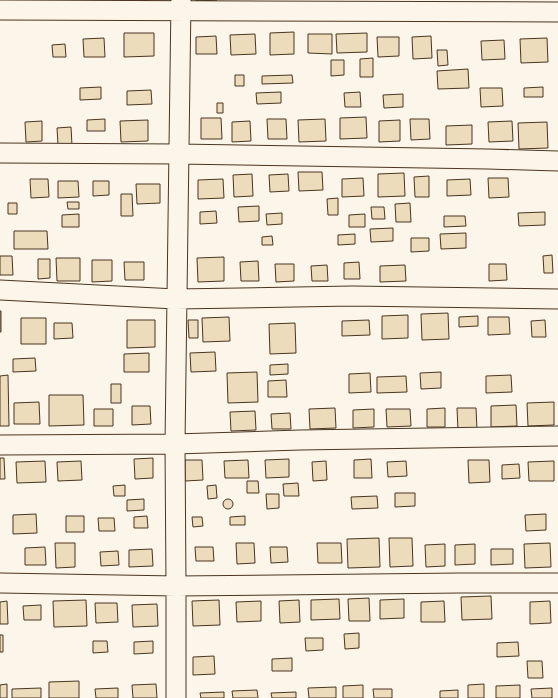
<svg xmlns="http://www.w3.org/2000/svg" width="558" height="698" viewBox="0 0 558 698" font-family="Arial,sans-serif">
	<rect width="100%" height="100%" fill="#fbf6e9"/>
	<path fill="#ecdcbc" stroke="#4a3520" d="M196,0H217L196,1Z
		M294,32V54L270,55V33Z
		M124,33H154V56L124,57Z
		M367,33V52L337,53L336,34Z
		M255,34L256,54L231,55L230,35Z
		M308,34H332V54L308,53Z
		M216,36L217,54H196V37Z
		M431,36L432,58L413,59L412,37Z
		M377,37H399V56L378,57Z
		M104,38L105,57H84L83,39Z
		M547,38L548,62L521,63L520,39Z
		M504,40L505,59L482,60L481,41Z
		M65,44L66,57H53L52,45Z
		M437,50H447L448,65L438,66Z
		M373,58V77H360V59Z
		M331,60H344V75L331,76Z
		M468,69L469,88L438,89L437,71Z
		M235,75H244V86H235Z
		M292,75L293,83L262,84V76Z
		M101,87V99L80,100V88Z
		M543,87V97H524V88Z
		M480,88H502L503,106L481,107Z
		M151,90L152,104L127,105V91Z
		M281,92V103L257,104L256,93Z
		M360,92L361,107H345L344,93Z
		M403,94V107L384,108L383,95Z
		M217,103H223V113H217Z
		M366,117L367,138L340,139V118Z
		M201,118H221L222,139H201Z
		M105,119V131H87V120Z
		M267,119H286L287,139H268Z
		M325,119L326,141L299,142L298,120Z
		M410,119H429L430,139L411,140Z
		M148,120V141L121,142L120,121Z
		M400,120V141L379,142V121Z
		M42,121V141L26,142L25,122Z
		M250,121L251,141L232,142V122Z
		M512,121L513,141L489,142L488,122Z
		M547,122L548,148L519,149L518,123Z
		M472,125V144L446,145V126Z
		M71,127L72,145H58L57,128Z
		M298,172H322L323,190L299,191Z
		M404,173L405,196L378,197V174Z
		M252,174L253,196L234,197L233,175Z
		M288,174L289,191L270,192L269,175Z
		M429,176V197H415L414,177Z
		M363,178L364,196L342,197V179Z
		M488,178H508L509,197L489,198Z
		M30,179H48L49,197L31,198Z
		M223,179L224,198L198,199V180Z
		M470,179L471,195L447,196V180Z
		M58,181H78L79,197L58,198Z
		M93,181H109V195L93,196Z
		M136,184H160V203L137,204Z
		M121,194H132L133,216H121Z
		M338,198V215H328L327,199Z
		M67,202H79V209H68Z
		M8,203H17V214H8Z
		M410,203L411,222H396L395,204Z
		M259,206V221L239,222L238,207Z
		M371,207H384L385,219H372Z
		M216,211L217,223L200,224V212Z
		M545,212V225L519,226L518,213Z
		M282,213V224L267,225L266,214Z
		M79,214V227H62V215Z
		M365,214V227H349V215Z
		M444,216H465L466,226L444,227Z
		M393,228V241L371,242L370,229Z
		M14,231H47L48,249H14Z
		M466,233V248L441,249L440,234Z
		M355,234V244L338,245V235Z
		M272,236L273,245H262V237Z
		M411,238H429V251L411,252Z
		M552,255L553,273H544L543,256Z
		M0,256H12L13,275H0Z
		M224,257V281L198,282L197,258Z
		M56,258H80V281H57Z
		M38,259H50V278L38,279Z
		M92,260H112V281L92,282Z
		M258,261L259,281H241L240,262Z
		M124,262H144V280H125Z
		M359,262L360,279H344V263Z
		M275,264H294V281L276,282Z
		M489,264H506L507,280L489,281Z
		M327,265L328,281H312L311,266Z
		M405,265L406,281L380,282V266Z
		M0,311H1V332H0Z
		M448,313L449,339L422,340L421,314Z
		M408,315V338L382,339V316Z
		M478,316V326L459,327V317Z
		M229,317L230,341L203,342L202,318Z
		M488,317H509L510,334L488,335Z
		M21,318H46V344H21Z
		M127,320H155V347L127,348Z
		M188,320H198V338H189Z
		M369,320L370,335L342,336V321Z
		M545,320L546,337H532L531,321Z
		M54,323H72L73,338L54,339Z
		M295,323L296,353L270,354L269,324Z
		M215,352L216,371L191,372L190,353Z
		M149,353V372H124V354Z
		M35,358L36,371L13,372V359Z
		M288,364V374L270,375V365Z
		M257,372L258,402L228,403L227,373Z
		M441,372V388L421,389L420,373Z
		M370,373L371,392L349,393V374Z
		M8,375L9,426H0V376Z
		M511,375L512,392L486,393V376Z
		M406,376L407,392L377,393V377Z
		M286,380L287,397H268V381Z
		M111,384H121V403H111Z
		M49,395H83L84,425L49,426Z
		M39,402L40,424H14V403Z
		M554,402V425L528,426L527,403Z
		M516,405L517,426L491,427V406Z
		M132,406H150L151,424L132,425Z
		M335,408L336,428L310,429L309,409Z
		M445,408V427H427V409Z
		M457,408H476L477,430L458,431Z
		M94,409H113V426H94Z
		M374,409V427L353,428V410Z
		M386,409H410L411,426L387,427Z
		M255,411L256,430L231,431L230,412Z
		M290,413L291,429H272L271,414Z
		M0,458H4L5,479H0Z
		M153,458V478L135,479L134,459Z
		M289,459V477L266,478L265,460Z
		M371,459L372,478H354V460Z
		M185,460H202L203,480L185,481Z
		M248,460L249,478H225L224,461Z
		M468,460H489L490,482L469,483Z
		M45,461L46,482L17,483L16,462Z
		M81,461L82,480L58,481L57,462Z
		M326,461L327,480L313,481L312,462Z
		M406,461L407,476L388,477L387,462Z
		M554,461V481H529L528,462Z
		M519,464L520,478L502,479V465Z
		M247,481H258L259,493H247Z
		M298,483L299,496H284L283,484Z
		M125,485V496H114L113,486Z
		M216,485L217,498L208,499L207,486Z
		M395,493H415V506L395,507Z
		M266,494H279V508L267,509Z
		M377,496L378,508L352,509L351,497Z
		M144,499V510L127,511V500Z
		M223 504a5 5 0 1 1 10 0a5 5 0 1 1-10 0Z
		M36,514L37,533L13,534V515Z
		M546,514V530L526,531L525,515Z
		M66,516H84V532H66Z
		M147,516L148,528H134V517Z
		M245,516V525H230V517Z
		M192,517H202L203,526L193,527Z
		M98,518H114L115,531H99Z
		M379,538L380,567L348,568L347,539Z
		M389,538H412L413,566L390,567Z
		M55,543H75V567L56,568Z
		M236,543H254L255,563L237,564Z
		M317,543H341L342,563H318Z
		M550,543L551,567L525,568L524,544Z
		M445,544V566L426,567L425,545Z
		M475,544V564L455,565V545Z
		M45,547L46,565H25V548Z
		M195,547H213L214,561H196Z
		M270,547H287L288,562L271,563Z
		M152,549L153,566L129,567V550Z
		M491,549H513V564L491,565Z
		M118,551L119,565L101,566L100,552Z
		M491,596L492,619L462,620L461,597Z
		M369,598L370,621H349L348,599Z
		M339,599L340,619L311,620V600Z
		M404,599V618L380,619V600Z
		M86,600L87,626L54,627L53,601Z
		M219,600L220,625L193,626L192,601Z
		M299,600L300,622L280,623L279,601Z
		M7,601L8,624H0V602Z
		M261,601V621L237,622L236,602Z
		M444,601L445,622H421V602Z
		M550,601L551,623L530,624V602Z
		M95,603H117L118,622L96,623Z
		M157,604L158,626L133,627L132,605Z
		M41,605V620H24L23,606Z
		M359,633V648L345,649L344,634Z
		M0,635H3V652H0Z
		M305,638H323V650L306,651Z
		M93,641H107L108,652L93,653Z
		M153,641V653L134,654V642Z
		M518,642L519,656L497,657V643Z
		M214,656L215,674L193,675V657Z
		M292,658V671H272V659Z
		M527,661H542L543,678H528Z
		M79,681V698H49V682Z
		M7,684V698H0V685Z
		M156,684L157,698H133L132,685Z
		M484,684V698H468V685Z
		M363,685V698H343V686Z
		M520,685V698H496V686Z
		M336,687V698H309L308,688Z
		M41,688V698H12V689Z
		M118,688V698H96L95,689Z
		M552,688V698H532L531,689Z
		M373,689H392V698H374Z
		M257,690L258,698H233L232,691Z
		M458,690V698H440V691Z
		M224,692V698H201L200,693Z
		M296,692V698H272L271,693Z"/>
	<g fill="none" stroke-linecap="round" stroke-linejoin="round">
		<defs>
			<path id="minor" d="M0,10L558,12
				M0,153L178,154L488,159L558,161
				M0,290L176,299L352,296L558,299
				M0,445L175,444L300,440L558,436
				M0,583L176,586L460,583H558
				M176,698V586L175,444L181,0"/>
		</defs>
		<use href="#minor" stroke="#4a3520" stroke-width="21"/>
		<use href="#minor" stroke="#fbf6e9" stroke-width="19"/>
	</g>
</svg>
